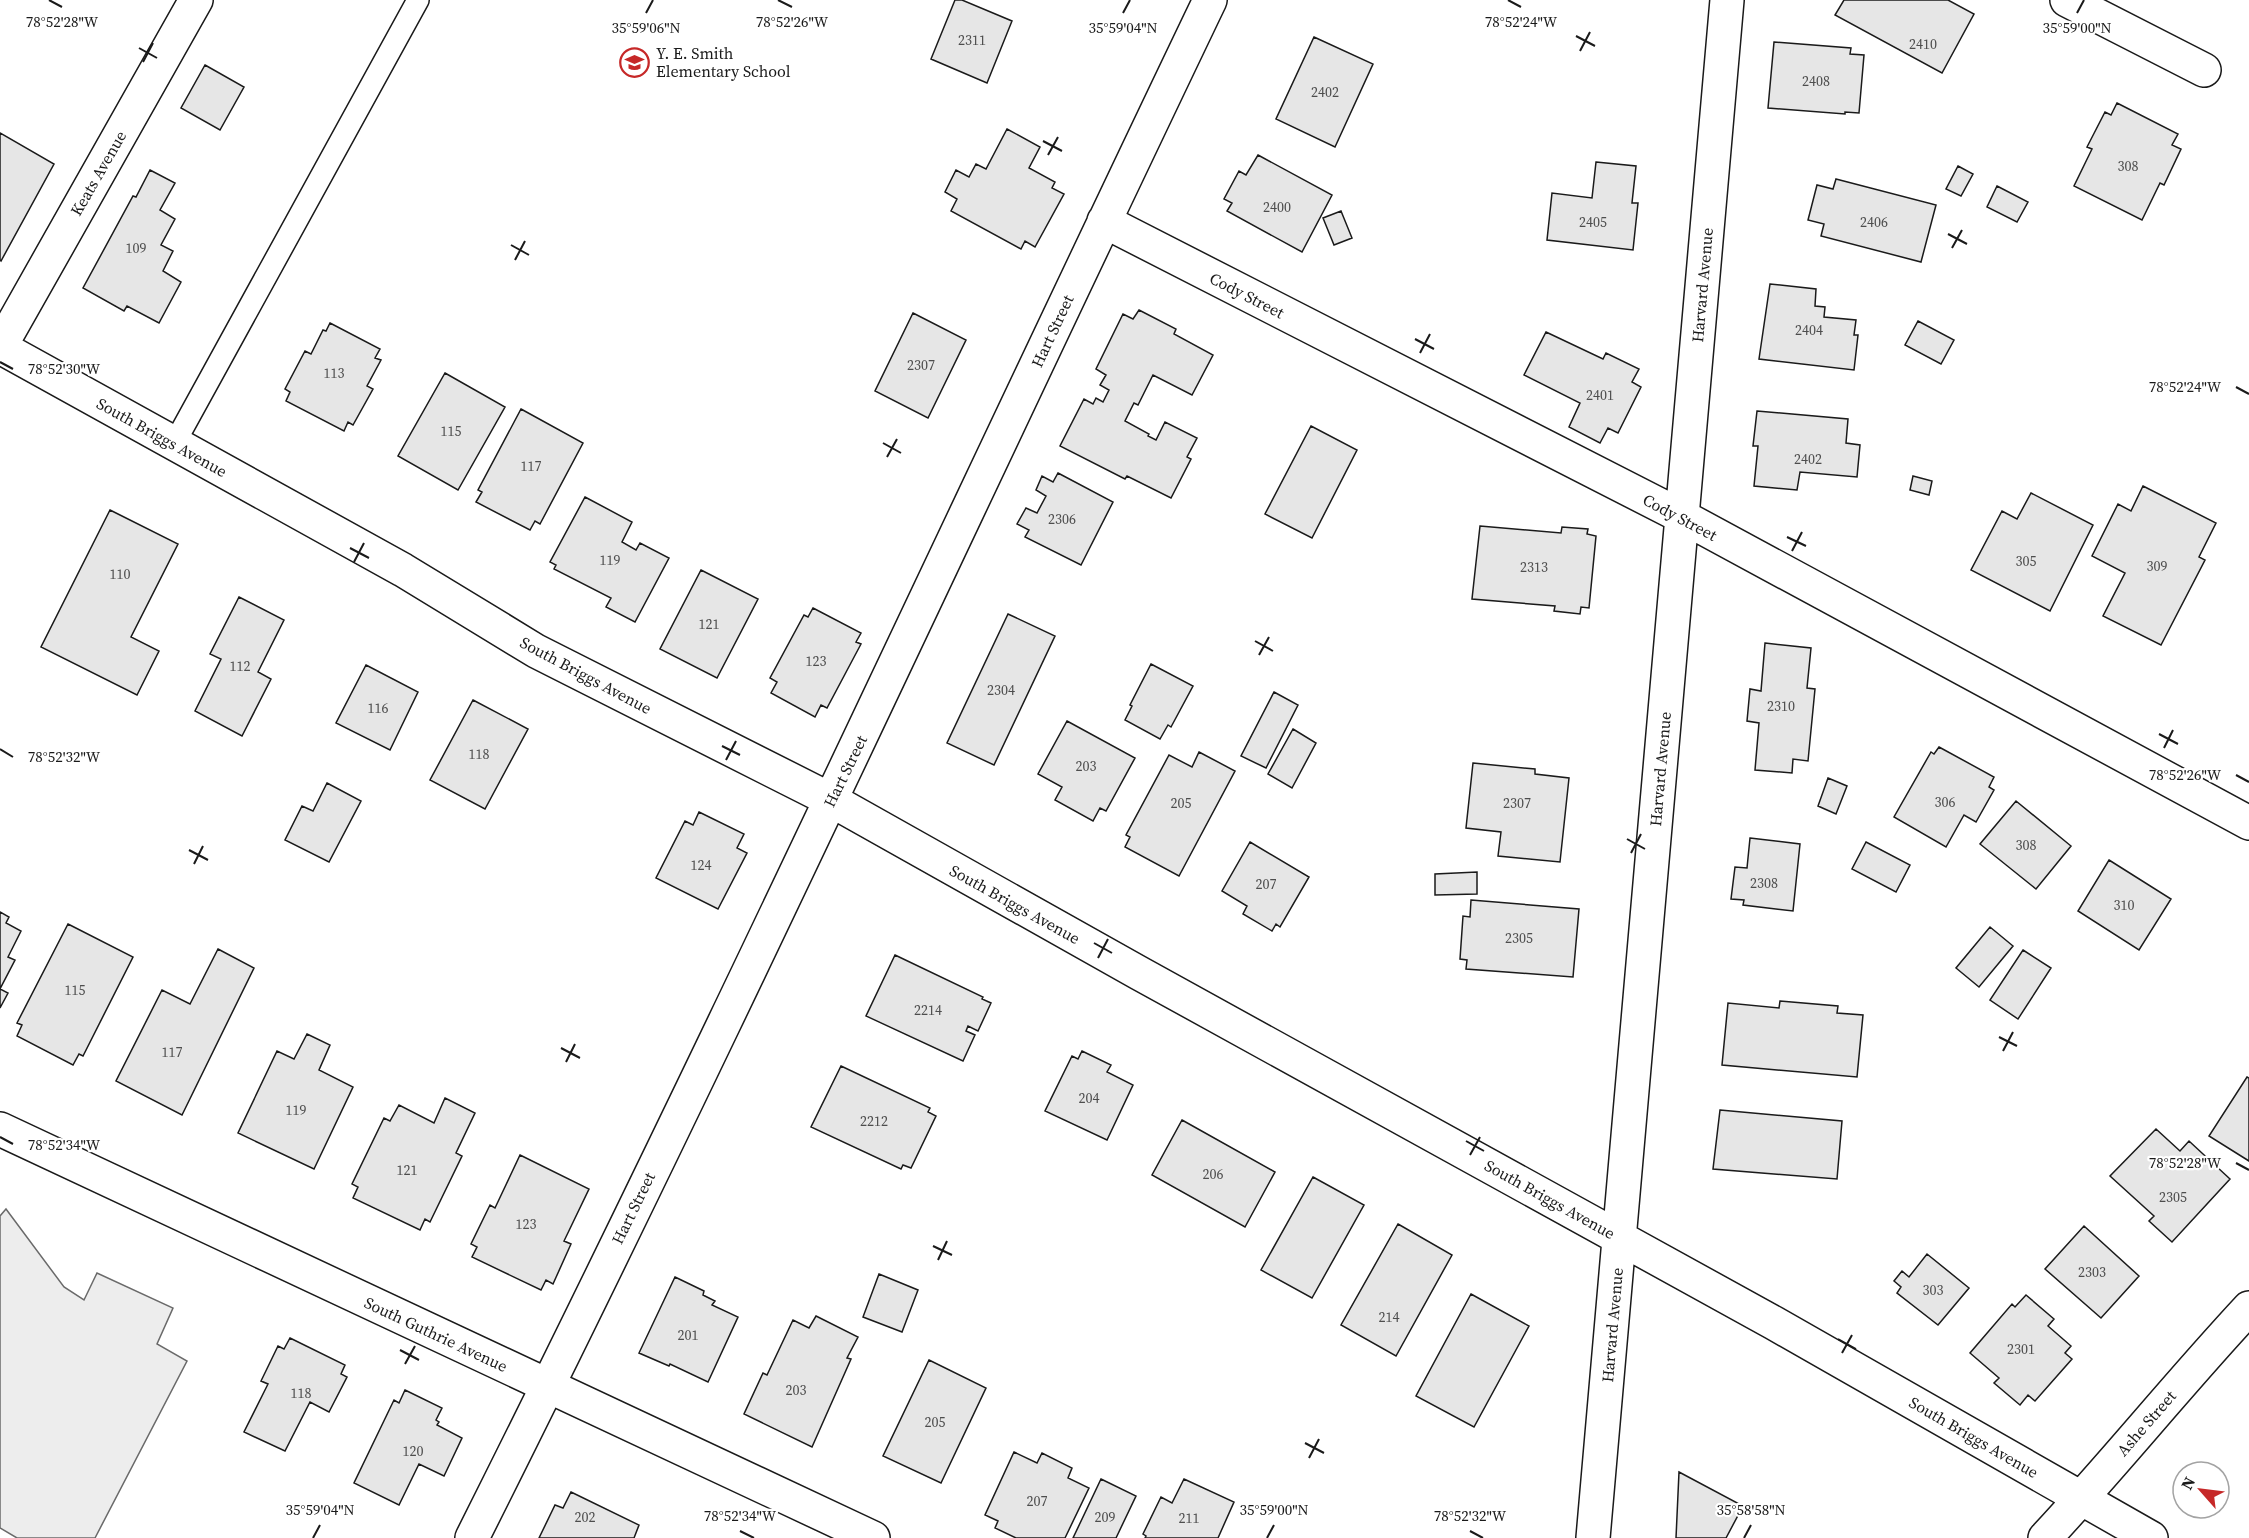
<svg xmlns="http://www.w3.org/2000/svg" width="2249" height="1538" viewBox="0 0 2249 1538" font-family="'Source Serif 4',serif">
	<rect width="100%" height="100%" fill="#fff"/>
	<path fill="#ededed" stroke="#6a6a6a" stroke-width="1.5" d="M6,1209L64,1287L84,1300L97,1273L173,1308L157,1344L187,1361L95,1538H17L0,1528V1216Z"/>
	<path fill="#e6e6e6" stroke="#1a1a1a" stroke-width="1.5" d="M955,0H962L1012,21L987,83L931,59Z
		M1844,0H1948L1974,14L1942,73L1835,15Z
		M1314,37L1373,64L1335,147L1276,119Z
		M1774,42L1851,48L1850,54L1864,55L1859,113L1845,112V114L1768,108Z
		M205,65L244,87L220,130L181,108Z
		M2117,103L2178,134L2172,145L2181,149L2164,185L2160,183L2142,220L2074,186L2092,149L2087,147L2105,112L2111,115Z
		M1007,129L1040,147L1029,168L1055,182L1052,188L1064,194L1035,247L1025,241L1021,249L951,211L957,199L945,192L956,170L969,177L976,164L986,169Z
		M0,133L54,164L1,261L0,260Z
		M1258,155L1332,195L1302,252L1227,211L1232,203L1224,199L1239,171L1246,175Z
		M1596,162L1636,166L1632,203H1638L1633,250L1547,240L1552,193L1592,198Z
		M1958,166L1973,174L1961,196L1946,189Z
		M150,170L175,183L160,210L175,219L161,245L173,251L163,271L181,282L159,323L127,306L124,311L83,288L133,196L136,197Z
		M1836,179L1936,205L1921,262L1821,236L1824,224L1808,220L1817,185L1833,189Z
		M1997,186L2028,202L2017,222L1987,207Z
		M1341,211L1352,238L1334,245L1323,218Z
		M1770,284L1816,289L1815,306L1825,307L1824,317L1856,320L1854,335H1858L1854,370L1759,359Z
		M1139,310L1176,329L1174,334L1213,355L1192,395L1153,375L1138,405L1134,403L1125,421L1149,434L1148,436L1156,440L1165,422L1197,438L1187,457L1191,459L1171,498L1127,476L1125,479L1060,446L1084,399L1093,404L1096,398L1103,402L1109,390L1100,385L1106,375L1096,369L1123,314L1133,319Z
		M913,313L966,340L928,418L875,391Z
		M1918,321L1954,340L1941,364L1905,345Z
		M330,323L380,349L375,358L381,360L367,386L373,389L353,425L348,422L344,431L286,401L290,392L285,389L305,351L311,354L323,330L326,331Z
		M1546,332L1603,359L1606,353L1639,369L1632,382L1641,387L1618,433L1608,428L1600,443L1569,427L1580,403L1524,375Z
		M445,373L505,407L458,490L398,456Z
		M521,409L583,443L540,524L535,521L530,530L476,502L482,492L478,490Z
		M1757,411L1848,419L1846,443L1860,445L1857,477L1800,472L1797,490L1754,486L1758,446H1753Z
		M1311,426L1357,450L1312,538L1265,514Z
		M1058,473L1113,502L1081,565L1025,537L1029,530L1017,524L1026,508L1037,513L1046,496L1036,490L1042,476L1053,482Z
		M1913,476L1932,481L1929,495L1910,490Z
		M2143,486L2216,523L2199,557L2205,560L2161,645L2103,616L2125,573L2092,556L2118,504L2131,511Z
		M2031,493L2093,525L2050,611L1971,570L2002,511L2017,519Z
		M585,497L632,522L622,542L636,550L640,543L669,558L635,622L606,607L611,598L554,569L556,565L550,562Z
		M110,510L178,544L131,637L159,651L137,695L41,647Z
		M1480,526L1561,533L1562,527L1588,529L1587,534L1596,536L1589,608L1581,607L1580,614L1554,611L1555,606L1472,599Z
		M701,570L758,599L717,678L660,649Z
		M239,597L284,620L258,672L271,679L242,736L195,711L221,659L210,654Z
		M813,608L861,633L856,642L861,644L827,708L821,705L815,717L771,693L777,682L770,678L804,615L808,617Z
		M1008,614L1055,636L994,765L947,743Z
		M1765,643L1811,648L1807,688L1815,689L1808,761L1793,759L1792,773L1755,770L1759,723L1747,721L1750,689L1761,691Z
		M1151,664L1193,686L1171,727L1168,725L1160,739L1125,720L1132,706L1130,705Z
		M366,665L418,692L390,750L336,723Z
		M1274,692L1298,705L1266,768L1241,756Z
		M473,700L528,729L485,809L430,780Z
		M1067,721L1135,758L1106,811L1100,808L1093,821L1055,800L1062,787L1038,774Z
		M1293,729L1316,743L1292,788L1268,774Z
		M1939,747L1994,777L1989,787L1994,790L1976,822L1964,815L1946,847L1894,817L1931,752L1934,754Z
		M1199,752L1235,771L1179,876L1125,847L1130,837L1126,835L1169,755L1192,767Z
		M1473,763L1535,769V774L1569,778L1560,862L1498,856L1501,832L1466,828Z
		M1828,778L1847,786L1836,814L1818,806Z
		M327,783L361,801L329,862L285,840L302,806L313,811Z
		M2016,801L2071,846L2036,889L1980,844Z
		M699,812L744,834L737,848L747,853L718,909L656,878L685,821L693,825Z
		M1750,838L1800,844L1793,911L1743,905L1744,900L1731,899L1735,867L1747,868Z
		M1250,842L1309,877L1280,927L1276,924L1272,931L1243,914L1247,906L1222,891Z
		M1866,842L1910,865L1896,892L1852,869Z
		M2109,860L2171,899L2139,950L2078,911Z
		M1477,872V894L1435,895V874Z
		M1471,900L1579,909L1573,977L1466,969L1467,960L1460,959L1463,916L1470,917Z
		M0,912L9,917L6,923L21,931L8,957L15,960L0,989L8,993L0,1008Z
		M68,924L133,957L83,1056L79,1054L73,1065L17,1036L22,1025L17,1023Z
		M1990,927L2013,946L1979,987L1956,968Z
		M218,949L254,968L182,1115L116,1081L162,990L190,1004Z
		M2023,950L2051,968L2018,1019L1990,1000Z
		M895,955L983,997L982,999L991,1003L978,1031L968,1026L966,1031L975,1035L963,1061L866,1016Z
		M1780,1001L1838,1006L1837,1013L1863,1015L1857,1077L1722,1065L1728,1003L1779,1008Z
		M307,1034L330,1045L319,1070L353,1087L314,1169L238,1133L277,1051L294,1059Z
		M1082,1051L1111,1065L1107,1072L1133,1085L1107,1140L1045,1111L1072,1056L1078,1059Z
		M841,1066L930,1108L928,1112L936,1116L911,1168L903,1165L901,1169L811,1127Z
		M2247,1077L2249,1078V1161L2209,1136Z
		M445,1098L475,1113L456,1153L462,1156L430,1222L425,1219L420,1230L353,1198L358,1187L352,1184L384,1118L390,1121L399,1105L434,1123Z
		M1720,1110L1842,1121L1837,1179L1713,1169Z
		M1182,1120L1275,1172L1245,1227L1152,1175Z
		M2156,1129L2180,1151L2189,1141L2230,1179L2172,1242L2149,1221L2154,1216L2110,1176Z
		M520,1155L589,1189L564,1241L571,1244L553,1284L546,1280L541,1290L472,1257L477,1247L471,1244L490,1205L495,1208Z
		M1313,1177L1364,1205L1312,1298L1261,1270Z
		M1398,1224L1452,1255L1396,1356L1341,1325Z
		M2084,1226L2139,1276L2101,1318L2045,1269Z
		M1927,1254L1969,1288L1938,1325L1897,1293L1901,1287L1894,1281L1902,1271L1909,1277Z
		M879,1274L918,1290L902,1332L863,1317Z
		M675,1277L704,1291L703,1295L715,1301L712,1305L738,1317L708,1382L670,1364L669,1366L639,1353Z
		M1471,1294L1529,1326L1474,1427L1416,1396Z
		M2026,1295L2054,1319L2048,1326L2071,1346L2065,1353L2072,1359L2035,1401L2028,1395L2020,1405L1994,1383L1999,1378L1970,1353L2012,1304L2015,1307Z
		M816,1316L858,1337L847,1358L851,1359L812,1447L744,1414L763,1373L767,1375L793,1320L809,1328Z
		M290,1338L345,1365L341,1374L347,1377L329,1412L310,1402L285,1451L244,1432L268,1384L261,1381L278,1346L284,1349Z
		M929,1360L986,1388L941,1483L883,1456Z
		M405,1390L442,1408L436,1420L439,1422L437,1425L462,1438L444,1476L419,1464L399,1505L354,1483L394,1400L399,1403Z
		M1014,1452L1037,1463L1042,1453L1072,1468L1068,1478L1089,1488L1065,1538H1016L995,1528L998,1521L985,1515Z
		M1679,1472L1743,1506L1726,1538H1676Z
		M1101,1479L1136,1496L1116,1538H1073Z
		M1184,1479L1234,1502L1218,1538H1145L1146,1536L1143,1534L1161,1497L1172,1503Z
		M571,1492L639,1525L634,1538H539L555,1505L563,1508Z"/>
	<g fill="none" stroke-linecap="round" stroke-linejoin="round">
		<defs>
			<path id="lane" d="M174,444L418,0"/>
			<path id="street" d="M2067,0L2204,70
				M1104,221L1683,517L2249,823
				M0,347L403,570L536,651L831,800L1139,973L1774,1323L2151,1538
				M0,347L196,0
				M0,1129L873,1538
				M472,1538C727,1030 964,513 1210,0
				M1593,1538L1727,0
				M2045,1538C2115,1463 2179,1383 2249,1308"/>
		</defs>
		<use href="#lane" stroke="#1a1a1a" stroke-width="24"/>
		<use href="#street" stroke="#1a1a1a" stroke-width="36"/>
		<use href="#lane" stroke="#fff" stroke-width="21"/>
		<use href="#street" stroke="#fff" stroke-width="33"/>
	</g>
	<path fill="none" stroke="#1a1a1a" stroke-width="2" d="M49,0L62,7M778,0L792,7M1508,0L1521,7M646,13L653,0M1123,13L1130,0M2077,13L2084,0M1576,36L1595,46M139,48L157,58M1580,51L1590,32M143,62L153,43M1043,141L1062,151M1048,155L1058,137M1948,234L1967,244M511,245L529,255M1952,248L1962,230M515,260L525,241M1415,339L1434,349M1420,353L1430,334M0,362L13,369M2236,387L2249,394M883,443L901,453M887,457L897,439M1787,537L1806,546M350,548L369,558M1792,551L1802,532M354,562L364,543M1255,641L1273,651M1259,655L1269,637M2159,734L2178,744M722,746L740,755M2164,748L2173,730M0,749L13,757M726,760L736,741M2236,775L2249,782M1627,839L1645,849M189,850L208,860M1631,853L1641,834M194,864L203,846M1094,943L1112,953M1098,958L1108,939M1999,1037L2017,1046M561,1048L580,1058M2003,1051L2013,1032M566,1062L575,1044M0,1137L13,1144M1466,1141L1484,1151M1470,1155L1480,1137M2236,1163L2249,1170M933,1246L952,1255M938,1260L947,1241M1838,1339L1856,1349M400,1350L419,1360M1842,1353L1852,1335M405,1364L415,1346M1305,1443L1324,1453M1309,1458L1319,1439M740,1531L754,1538M1470,1531L1483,1538M313,1538L320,1525M1267,1538L1274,1525M1744,1538L1751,1525"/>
	<defs>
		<symbol id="school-ring" viewBox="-11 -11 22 22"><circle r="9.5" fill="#fff" stroke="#c62828" stroke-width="1.5"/><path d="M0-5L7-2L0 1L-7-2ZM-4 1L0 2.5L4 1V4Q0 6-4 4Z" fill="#c62828"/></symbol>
	</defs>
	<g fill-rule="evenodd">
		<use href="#school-ring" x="618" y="46" width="33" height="33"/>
	</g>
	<g text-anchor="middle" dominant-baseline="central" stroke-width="4.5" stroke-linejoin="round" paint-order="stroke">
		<g font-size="14" fill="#4d4d4d">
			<text x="972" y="40">2311</text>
			<text x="1923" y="44">2410</text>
			<text x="1816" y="81">2408</text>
			<text x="1325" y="92">2402</text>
			<text x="2128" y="166">308</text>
			<text x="1277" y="207">2400</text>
			<text x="1593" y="222">2405</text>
			<text x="1874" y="222">2406</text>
			<text x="136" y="248">109</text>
			<text x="1809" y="330">2404</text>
			<text x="921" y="365">2307</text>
			<text x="334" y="373">113</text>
			<text x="1600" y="395">2401</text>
			<text x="451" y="431">115</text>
			<text x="1808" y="459">2402</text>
			<text x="531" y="466">117</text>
			<text x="1062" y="519">2306</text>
			<text x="610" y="560">119</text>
			<text x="2026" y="561">305</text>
			<text x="2157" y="566">309</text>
			<text x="1534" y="567">2313</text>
			<text x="120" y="574">110</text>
			<text x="709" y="624">121</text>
			<text x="816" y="661">123</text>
			<text x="240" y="666">112</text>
			<text x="1001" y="690">2304</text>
			<text x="1781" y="706">2310</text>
			<text x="378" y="708">116</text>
			<text x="479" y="754">118</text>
			<text x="1086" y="766">203</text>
			<text x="1945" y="802">306</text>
			<text x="1181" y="803">205</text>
			<text x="1517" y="803">2307</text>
			<text x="2026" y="845">308</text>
			<text x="701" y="865">124</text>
			<text x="1764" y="883">2308</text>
			<text x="1266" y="884">207</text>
			<text x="2124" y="905">310</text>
			<text x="1519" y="938">2305</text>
			<text x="75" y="990">115</text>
			<text x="928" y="1010">2214</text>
			<text x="172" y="1052">117</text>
			<text x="1089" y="1098">204</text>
			<text x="296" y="1110">119</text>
			<text x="874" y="1121">2212</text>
			<text x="407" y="1170">121</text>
			<text x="1213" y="1174">206</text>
			<text x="2173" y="1197">2305</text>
			<text x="526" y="1224">123</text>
			<text x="2092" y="1272">2303</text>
			<text x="1933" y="1290">303</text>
			<text x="1389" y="1317">214</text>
			<text x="688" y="1335">201</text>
			<text x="2021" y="1349">2301</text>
			<text x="796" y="1390">203</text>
			<text x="301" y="1393">118</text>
			<text x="935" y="1422">205</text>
			<text x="413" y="1451">120</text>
			<text x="1037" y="1501">207</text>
			<text x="585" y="1517">202</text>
			<text x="1105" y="1517">209</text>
			<text x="1189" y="1518">211</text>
		</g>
		<g font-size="16" fill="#1a1a1a" stroke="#fff" text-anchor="start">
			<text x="656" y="53">Y. E. Smith<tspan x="656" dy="18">Elementary School</tspan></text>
		</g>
		<g font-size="16" fill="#1a1a1a" stroke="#fff">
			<text transform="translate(98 173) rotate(-60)">Keats Avenue</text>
			<text transform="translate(1702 285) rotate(-85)">Harvard Avenue</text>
			<text transform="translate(1247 295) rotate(27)">Cody Street</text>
			<text transform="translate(1052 331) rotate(-65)">Hart Street</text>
			<text transform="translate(162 437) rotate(29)">South Briggs Avenue</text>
			<text transform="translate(1680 517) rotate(28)">Cody Street</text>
			<text transform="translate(586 675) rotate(28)">South Briggs Avenue</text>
			<text transform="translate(1660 769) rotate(-85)">Harvard Avenue</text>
			<text transform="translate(845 771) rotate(-64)">Hart Street</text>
			<text transform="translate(1015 904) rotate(29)">South Briggs Avenue</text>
			<text transform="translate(1550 1199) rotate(29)">South Briggs Avenue</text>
			<text transform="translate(633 1208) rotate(-64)">Hart Street</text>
			<text transform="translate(1612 1325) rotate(-85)">Harvard Avenue</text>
			<text transform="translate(436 1334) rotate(25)">South Guthrie Avenue</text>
			<text transform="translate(2146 1423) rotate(-49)">Ashe Street</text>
			<text transform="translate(1974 1437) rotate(30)">South Briggs Avenue</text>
		</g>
	</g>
	<g font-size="15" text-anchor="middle" fill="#1a1a1a" stroke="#fff" stroke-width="4.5" stroke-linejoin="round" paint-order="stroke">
		<text x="792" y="27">78°52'26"W</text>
		<text x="62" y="27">78°52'28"W</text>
		<text x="1521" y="27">78°52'24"W</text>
		<text x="646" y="33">35°59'06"N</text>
		<text x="1123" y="33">35°59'04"N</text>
		<text x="2077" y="33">35°59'00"N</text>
		<text x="64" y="374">78°52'30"W</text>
		<text x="2185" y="392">78°52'24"W</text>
		<text x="64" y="762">78°52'32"W</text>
		<text x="2185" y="780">78°52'26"W</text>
		<text x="64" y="1150">78°52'34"W</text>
		<text x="2185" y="1168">78°52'28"W</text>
		<text x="320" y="1515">35°59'04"N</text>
		<text x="1274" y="1515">35°59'00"N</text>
		<text x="1751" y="1515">35°58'58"N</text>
		<text x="740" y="1521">78°52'34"W</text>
		<text x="1470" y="1521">78°52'32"W</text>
	</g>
	<g transform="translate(2201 1490) rotate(298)"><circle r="28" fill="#ffffff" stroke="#a3a3a3" stroke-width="1.5"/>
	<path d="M0-4.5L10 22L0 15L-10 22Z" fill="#c62828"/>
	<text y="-9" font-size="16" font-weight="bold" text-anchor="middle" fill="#1a1a1a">N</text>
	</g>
</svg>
